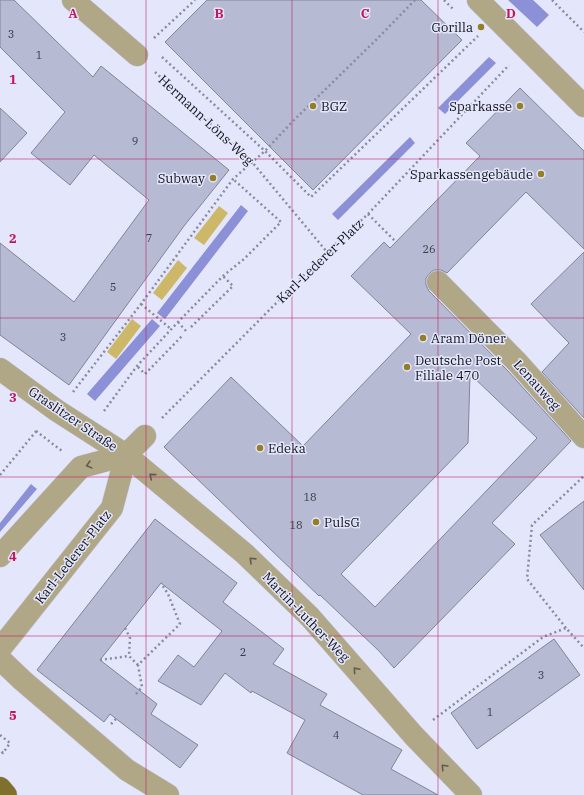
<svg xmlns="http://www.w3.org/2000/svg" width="584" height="795" viewBox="0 0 584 795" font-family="'IBM Plex Serif',serif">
	<rect width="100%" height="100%" fill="#e4e7fc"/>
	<path fill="#cdb86a" d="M219,206L228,213L204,245L194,238Z
		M178,260L187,268L162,300L153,293Z
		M132,319L141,326L116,359L107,352Z"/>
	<path fill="#8c90d6" d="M508,0H533L549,15L537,27Z
		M489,57L496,63L445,114L438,108Z
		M410,137L415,143L338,220L332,214Z
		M241,205L248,211L165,319L157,313Z
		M152,319L160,326L95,401L87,394Z
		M31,484L37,489L0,532V523Z"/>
	<path fill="#b7bad3" stroke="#80839a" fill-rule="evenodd" d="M0,0H14L93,77L101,66L229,170L184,226L69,385L0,335V243L74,302L149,200L94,155L70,185L31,153L65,112L0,47Z
		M207,0H421L462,40L313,190L165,42Z
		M520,88L584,151V249L526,192L447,273L441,270H434L430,273L426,278V285L429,291L508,371L571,441L492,523L515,544L394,668L379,651L320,595L319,596L164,447L231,377L303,446L411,334L351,276L384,242L390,248L480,156L466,143ZM470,374L537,438L375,607L341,574L468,443Z
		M0,108L27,133L0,162Z
		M584,252V418L542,372L569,343L531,304Z
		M584,501V590L540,535Z
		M155,519L237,583L223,602L284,649L273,664L327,694L320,705L402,750L391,769L438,795H363L287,753L305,720L252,691L251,693L225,673L201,705L158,681L178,655L194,667L222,631L161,583L100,660L157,704L151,714L198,745L180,768L110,714L104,722L37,670Z
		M554,639L580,675L477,749L451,713Z"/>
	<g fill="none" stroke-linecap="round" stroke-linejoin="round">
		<defs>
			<path id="minor" d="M73,0L137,55
				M478,0L584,106
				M438,282L517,362L584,437
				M0,369L56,410L126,455L245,554L310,617L414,736L471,795
				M0,556L81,467L126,455
				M0,649L112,508L126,455L145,436
				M0,659L22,680L127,770L168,795"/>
			<path id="primary" d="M0,788L6,795"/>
		</defs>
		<use href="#minor" stroke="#c2c5d8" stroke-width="23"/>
		<use href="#primary" stroke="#c2c5d8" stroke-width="23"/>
		<path stroke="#8a8c9c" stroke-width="2.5" stroke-dasharray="2 3" stroke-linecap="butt" d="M444,0L453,9
			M552,0L584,32
			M154,38L195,0
			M162,57L265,151L311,197L478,36
			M155,72L252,162L327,252
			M368,214L396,242
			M141,304L171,329
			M178,322L186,331
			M191,327L233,286L223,276
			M138,367L145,374L182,336
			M73,392L141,304L233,179L265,151L294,120L376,40L415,0
			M104,411L137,366L178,322L223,276L244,259L281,222L233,179
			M162,418L327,252L368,214L509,65
			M36,431L62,451
			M0,475L38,429
			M125,628L130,638L129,656L138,665
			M566,628L527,579L532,525L584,476
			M100,660L129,656
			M136,694L142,687L138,665L180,624L168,594L161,583
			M433,720L543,637L566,628L584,648
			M111,724L116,719
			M0,735L10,743L3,753L0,750"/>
		<use href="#minor" stroke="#b0a786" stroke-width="22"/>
		<use href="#primary" stroke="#80702e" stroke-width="22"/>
	</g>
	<defs><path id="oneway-chevron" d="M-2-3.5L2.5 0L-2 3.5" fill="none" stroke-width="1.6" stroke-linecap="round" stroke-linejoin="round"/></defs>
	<g stroke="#605c50">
		<use href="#oneway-chevron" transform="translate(89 465) rotate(165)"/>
		<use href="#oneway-chevron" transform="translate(152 476) rotate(-140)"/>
		<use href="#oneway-chevron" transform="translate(252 560) rotate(-136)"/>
		<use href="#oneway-chevron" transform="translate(356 670) rotate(-131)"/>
		<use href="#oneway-chevron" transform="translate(444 767) rotate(-134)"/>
	</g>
	<path fill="none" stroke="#c2185b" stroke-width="1" stroke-opacity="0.55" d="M146,0V795M292,0V795M438,0V795M0,159H584M0,318H584M0,477H584M0,636H584"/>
	<g fill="#947f26" stroke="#e4e7fc" stroke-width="1.5">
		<circle cx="481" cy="27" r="4"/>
		<circle cx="313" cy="106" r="4"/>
		<circle cx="520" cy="106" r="4"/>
		<circle cx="541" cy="174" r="4"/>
		<circle cx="213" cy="178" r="4"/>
		<circle cx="423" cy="338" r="4"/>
		<circle cx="407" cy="367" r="4"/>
		<circle cx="260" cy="448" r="4"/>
		<circle cx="316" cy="522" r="4"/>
	</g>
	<g text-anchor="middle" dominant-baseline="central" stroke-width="3" stroke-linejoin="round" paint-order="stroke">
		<g font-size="11" fill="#3a3b48">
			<text x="11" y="34">3</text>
			<text x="39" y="55">1</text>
			<text x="135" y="141">9</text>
			<text x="149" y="238">7</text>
			<text x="429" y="249">26</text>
			<text x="113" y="287">5</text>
			<text x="63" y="337">3</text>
			<text x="310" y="497">18</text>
			<text x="296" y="525">18</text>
			<text x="243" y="652">2</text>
			<text x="541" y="675">3</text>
			<text x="490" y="712">1</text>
			<text x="336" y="735">4</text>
		</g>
		<g font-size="13" fill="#101119" stroke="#e4e7fc" text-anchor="start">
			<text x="473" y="27" text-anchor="end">Gorilla</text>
			<text x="321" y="106">BGZ</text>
			<text x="512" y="106" text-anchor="end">Sparkasse</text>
			<text x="533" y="174" text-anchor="end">Sparkassengebäude</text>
			<text x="205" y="178" text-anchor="end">Subway</text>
			<text x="431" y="338">Aram Döner</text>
			<text x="415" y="360">Deutsche Post<tspan x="415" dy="15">Filiale 470</tspan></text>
			<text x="268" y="448">Edeka</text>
			<text x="324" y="522">PulsG</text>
		</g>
		<g font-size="13" fill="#101119" stroke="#e4e7fc">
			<text transform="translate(206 120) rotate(43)">Hermann-Löns-Weg</text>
			<text transform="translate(320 261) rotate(-44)">Karl-Lederer-Platz</text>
			<text transform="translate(537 385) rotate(48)">Lenauweg</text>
			<text transform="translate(73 419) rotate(34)">Graslitzer Straße</text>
			<text transform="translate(73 557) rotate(-52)">Karl-Lederer-Platz</text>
			<text transform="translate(306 617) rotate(46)">Martin-Luther-Weg</text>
		</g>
	</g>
	<g font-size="13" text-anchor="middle" font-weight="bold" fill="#c2185b" stroke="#e4e7fc" stroke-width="3" stroke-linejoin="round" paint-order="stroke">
		<text x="73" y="18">A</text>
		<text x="219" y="18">B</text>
		<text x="365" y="18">C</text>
		<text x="511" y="18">D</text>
		<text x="13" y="84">1</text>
		<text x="13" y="243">2</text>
		<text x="13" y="402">3</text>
		<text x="13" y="561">4</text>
		<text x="13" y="720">5</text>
	</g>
</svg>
